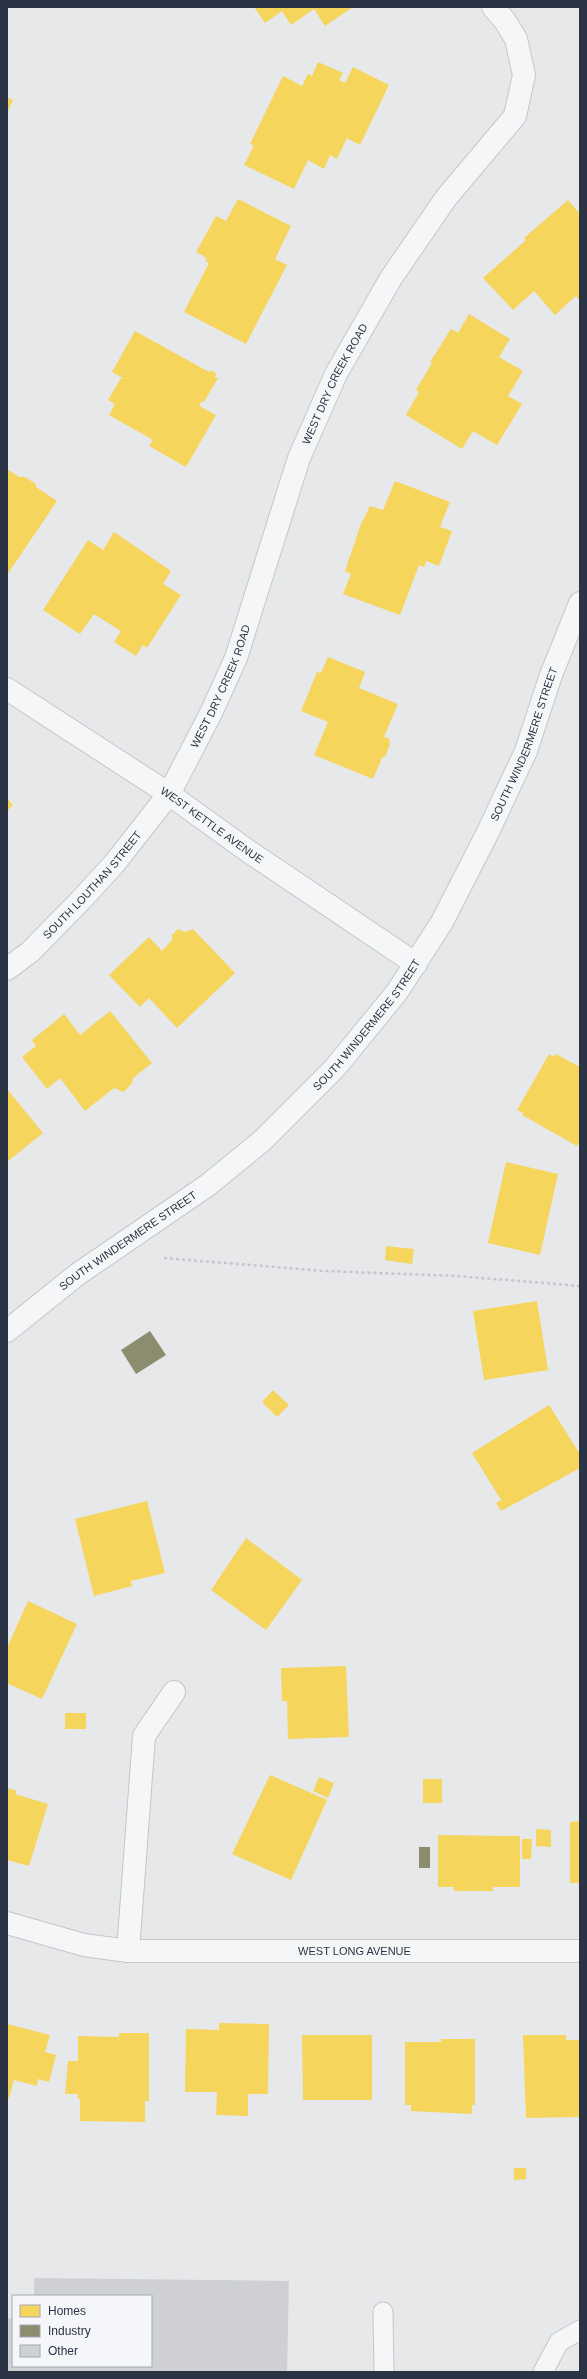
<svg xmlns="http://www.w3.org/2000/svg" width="587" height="2379" viewBox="0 0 587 2379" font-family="Arial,sans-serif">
	<rect width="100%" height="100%" fill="#e6e8ea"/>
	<path fill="#f6d55c" d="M254,7H353L325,26L314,9L291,25L282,11L265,23Z
		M318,62L343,73L339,80L345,83L353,67L389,85L360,145L347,138L337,159L330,155L324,169L308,160L294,189L244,165L254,145L250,144L283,76L302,86L308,74L312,76Z
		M7,97L13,100L7,113Z
		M238,199L291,226L275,259L287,265L246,344L184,312L209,263L205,261L207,258L196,252L216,216L226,221Z
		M568,200L580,214V301L576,296L555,315L534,291L513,310L483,278L526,240L524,238Z
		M469,314L510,339L499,357L523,371L508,396L522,404L497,445L473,431L462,449L406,415L419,392L416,390L432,363L430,362L451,329L458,333Z
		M135,331L209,372L210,370L217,374L215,377L218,378L204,402L202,401L199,406L216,415L186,467L149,446L153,440L109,415L115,404L108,400L121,378L125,379L112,372Z
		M7,469L19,477H25L36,484V487L57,501L7,575Z
		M395,481L450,502L440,527L452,531L439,566L426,561L424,567L419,565L400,615L343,594L351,574L345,571L361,524L370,506L383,510Z
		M114,532L171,571L163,584L181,595L147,648L143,645L136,656L114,642L121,631L94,614L80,634L43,610L88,540L103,550Z
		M328,657L365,672L359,688L398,704L384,737L389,738L390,744L386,755L382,758L373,779L314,755L328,722L301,711L317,672L321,673Z
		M7,798L13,805L7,811Z
		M178,929L185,932L193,929L235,973L177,1028L149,998L140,1007L109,975L149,937L162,951L172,940V935Z
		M110,1011L152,1063L133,1078L132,1083L124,1092L114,1088L85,1111L60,1078L47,1089L22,1057L36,1046L32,1040L64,1014L80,1035Z
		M549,1054L554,1057L556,1054L580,1067V1141L577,1146L522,1115L523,1113L517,1110Z
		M7,1089L43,1133L7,1162Z
		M506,1162L558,1174L540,1255L488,1243Z
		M386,1246L414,1249L412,1264L385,1260Z
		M537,1301L548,1370L484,1380L473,1311Z
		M273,1390L289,1405L277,1417L262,1402Z
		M549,1405L580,1454V1468L501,1511L496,1503L501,1500L472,1453Z
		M147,1501L165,1573L131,1581L132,1586L94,1596L75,1519Z
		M246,1538L302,1580L266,1630L211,1590Z
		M28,1601L77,1624L42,1699L7,1683V1648Z
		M346,1666L349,1737L288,1739L287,1701H282L281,1668Z
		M65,1713H86V1729H65Z
		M270,1775L327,1800L291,1880L232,1854Z
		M319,1777L334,1783L328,1798L313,1791Z
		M423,1779H442V1803H423Z
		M7,1788L17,1791L15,1794L48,1804L29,1866L7,1860Z
		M580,1821V1883H570V1822Z
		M536,1829L551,1830V1847L536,1846Z
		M438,1835L520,1836V1887H493V1891H454V1887H438Z
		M522,1839H532L531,1859H522Z
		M219,2023L269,2024L268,2094H248V2116L216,2115L217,2092H185L186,2029L219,2030Z
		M7,2024L50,2035L45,2052L56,2055L49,2082L38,2079L37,2086L14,2080L9,2098L7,2097Z
		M119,2033H149V2101H145V2122L80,2121V2099H78V2094H65L68,2061H78V2036L119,2037Z
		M302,2035H372V2100H303Z
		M523,2035H566V2040H580V2117L526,2118Z
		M441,2039H475V2105H472V2114L411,2111V2105H405V2042H441Z
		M514,2168H526V2179L514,2180Z"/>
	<path fill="#8c8c6e" d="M150,1331L166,1355L136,1374L121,1350Z
		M419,1847H430V1868H419Z"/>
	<path fill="#ced0d3" d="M34,2278L289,2281L287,2372H7V2318H13V2366H151V2296H34Z"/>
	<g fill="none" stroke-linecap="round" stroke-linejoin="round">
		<defs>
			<path id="lane" d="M383,2312L384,2372
				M543,2372L559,2342L580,2330"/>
			<g id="street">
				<path id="s1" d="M7,689L169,794L248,851L416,964"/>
				<path id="s2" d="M7,969L30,952L80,901L114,864L169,794L211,713L236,658L299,458L336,374L391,278L446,198L515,116L524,75L516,39L505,21L493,7"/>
				<path id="s3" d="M7,1331L78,1274L208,1185L263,1140L334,1069L397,992L442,922L488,832L526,751L551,675L580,603"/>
				<path id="s4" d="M7,1923L84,1945L128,1951H580"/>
				<path d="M128,1951L144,1736L174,1692"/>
			</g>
		</defs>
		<use href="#lane" stroke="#c4c6c8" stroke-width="21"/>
		<use href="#street" stroke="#c4c6c8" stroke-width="24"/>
		<path stroke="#c5c6ca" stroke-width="2.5" stroke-dasharray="3 3" stroke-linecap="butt" d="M164,1258L324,1271L458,1276L580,1286"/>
		<use href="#lane" stroke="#f5f6f7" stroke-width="19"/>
		<use href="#street" stroke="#f5f6f7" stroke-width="22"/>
	</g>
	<g text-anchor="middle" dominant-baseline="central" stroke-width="4" stroke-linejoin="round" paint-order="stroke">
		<g font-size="11" fill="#2b3445" stroke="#f4f6f9">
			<text stroke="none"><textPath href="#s2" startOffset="683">WEST DRY CREEK ROAD</textPath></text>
			<text stroke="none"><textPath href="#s2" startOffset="359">WEST DRY CREEK ROAD</textPath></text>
			<text stroke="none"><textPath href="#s3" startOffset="799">SOUTH WINDERMERE STREET</textPath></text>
			<text stroke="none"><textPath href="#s1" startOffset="246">WEST KETTLE AVENUE</textPath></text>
			<text stroke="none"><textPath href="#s2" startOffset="120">SOUTH LOUTHAN STREET</textPath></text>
			<text stroke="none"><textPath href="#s3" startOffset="475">SOUTH WINDERMERE STREET</textPath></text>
			<text stroke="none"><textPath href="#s3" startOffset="151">SOUTH WINDERMERE STREET</textPath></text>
			<text stroke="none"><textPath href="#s4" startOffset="351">WEST LONG AVENUE</textPath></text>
		</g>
	</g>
	<rect width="587" height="2379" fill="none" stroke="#2b3445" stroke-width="16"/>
	<rect x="12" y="2295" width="140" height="72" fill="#f4f6f9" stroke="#a4a8b1"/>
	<rect x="20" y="2305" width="20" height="12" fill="#f6d55c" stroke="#a4a8b1"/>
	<text x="48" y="2315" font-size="12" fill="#2b3445">Homes</text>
	<rect x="20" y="2325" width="20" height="12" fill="#8c8c6e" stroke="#a4a8b1"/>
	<text x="48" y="2335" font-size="12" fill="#2b3445">Industry</text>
	<rect x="20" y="2345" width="20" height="12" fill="#ced0d3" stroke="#a4a8b1"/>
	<text x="48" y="2355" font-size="12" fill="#2b3445">Other</text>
</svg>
